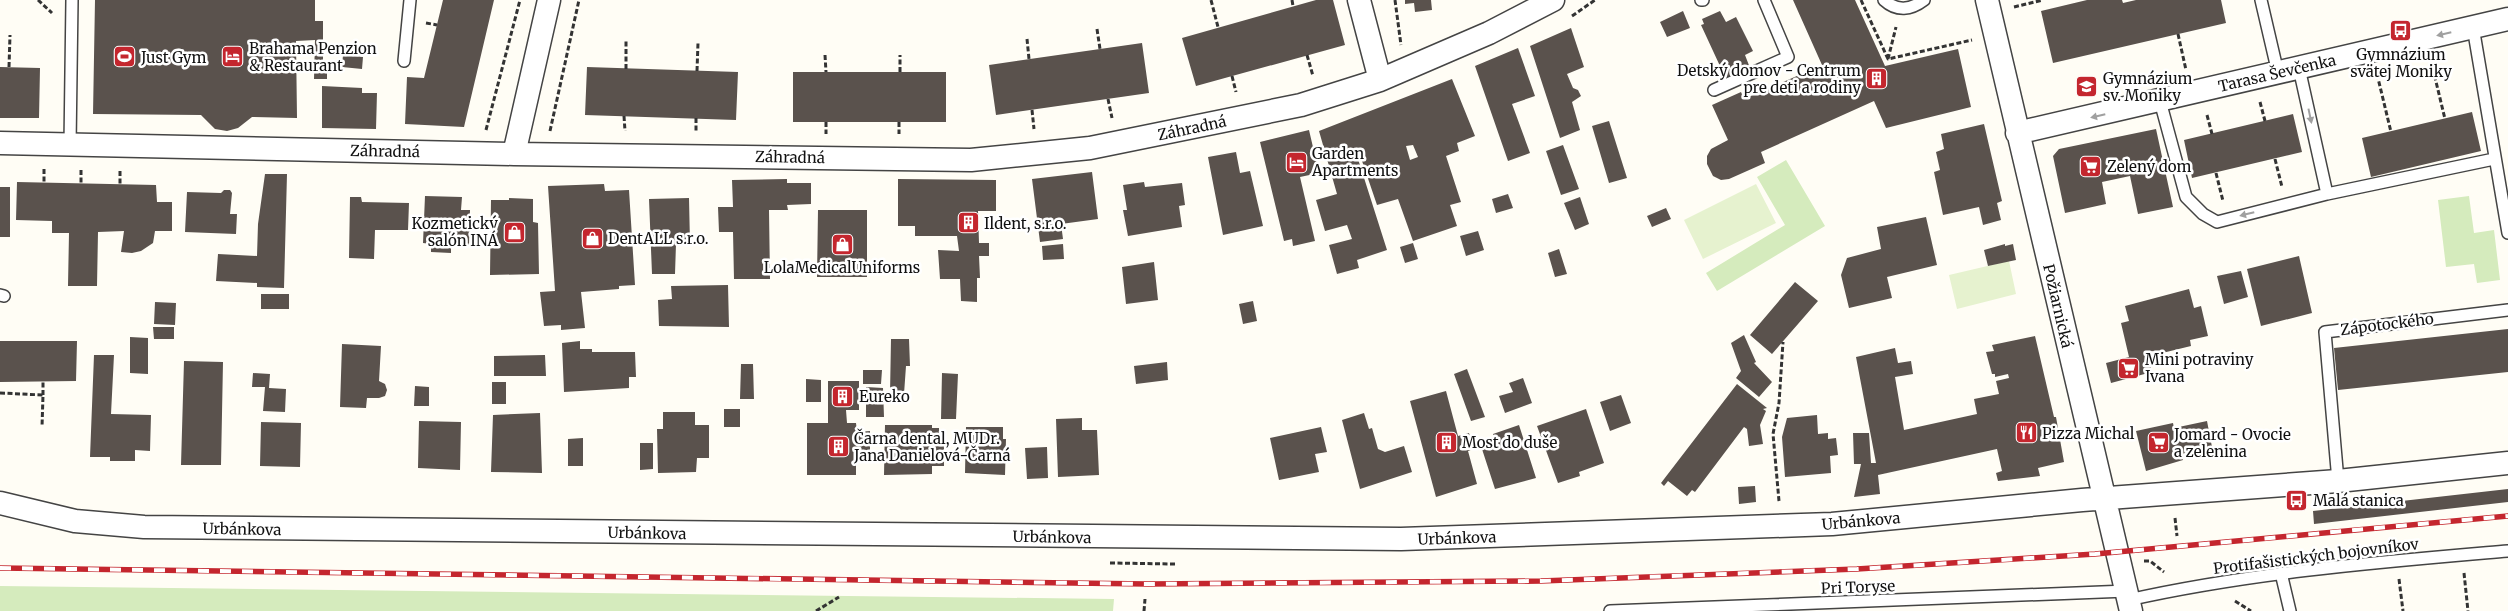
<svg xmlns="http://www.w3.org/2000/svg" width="2508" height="611" viewBox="0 0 2508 611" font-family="Merriweather,serif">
	<rect width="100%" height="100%" fill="#fffdf5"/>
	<path fill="#d5ebbd" d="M1786,160L1825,226L1717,291L1706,273L1785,225L1757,177Z
		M2469,196L2474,233L2494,230L2500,280L2477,283L2474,264L2446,267L2438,200Z
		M0,586L1114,599L1113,611H0Z"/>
	<path fill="#e6f2cf" d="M1756,184L1776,223L1703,259L1684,220Z
		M2009,261L2016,294L1957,309L1949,275Z"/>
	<path fill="#5a524d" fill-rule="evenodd" d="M95,0H315V21H323V66H327V79H314L315,40L296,41L297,118L252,117L238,128L227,131L215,129L201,115L93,114Z
		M443,0H494L464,127L405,124L407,77L424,78Z
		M1316,0H1333L1345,45L1196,86L1182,38Z
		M1405,0H1431L1432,10L1415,12L1414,3L1405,4Z
		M1793,0H1855L1885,66L1958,49L1971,107L1886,128L1874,101L1761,152L1765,163L1729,179L1721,180L1713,176L1707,164V156L1711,149L1728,140L1712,105L1741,92L1744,99L1822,65Z
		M2087,0H2122L2123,3L2136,0H2221L2226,23L2053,63L2041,11Z
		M1683,11L1690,28L1667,37L1660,22Z
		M1720,11L1726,22L1736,17L1753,51L1745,55L1750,68L1726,79L1701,25L1704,24L1702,19Z
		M1571,28L1584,67L1567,74L1573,88L1578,90L1581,96L1572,102L1580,130L1560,138L1530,46Z
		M1142,43L1149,93L996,115L989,65Z
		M1518,48L1535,96L1512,104L1530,153L1508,161L1475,66Z
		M343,55L363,57L362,69L342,67Z
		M0,67L40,68L39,118H0Z
		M587,67L738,72L736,120L585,115Z
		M793,72H946V122H793Z
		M1452,79L1475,136L1457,143L1459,151L1446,156L1461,202L1450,205L1457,226L1413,241L1398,199L1377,205L1361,158L1358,159L1387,250L1357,260L1359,268L1337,274L1329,245L1352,239L1347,225L1325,231L1316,200L1337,194L1319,131ZM1413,145L1418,157L1410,160L1406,146Z
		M322,86L362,88V93H377L376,129L322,128Z
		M2472,112L2481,151L2371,177L2362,138Z
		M2293,114L2302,152L2192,178L2184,140Z
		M1609,121L1627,178L1609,183L1592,126Z
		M1984,124L2002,201L1997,203L2001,220L1983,225L1979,207L1943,215L1934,172L1940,170L1936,152L1944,149L1941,134Z
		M2156,129L2173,207L2138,214L2130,176L2102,182L2106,204L2065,213L2053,156L2059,149Z
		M1309,130L1319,173L1300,177L1315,241L1293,246L1292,239L1284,241L1260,142Z
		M1563,145L1579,189L1561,195L1546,151Z
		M1236,152L1240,173L1250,171L1263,226L1223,235L1208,157Z
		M1092,172L1098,219L1061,224L1063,239L1040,242L1032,179Z
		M265,174H287L284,288L257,287V283L216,281L218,254L257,256L258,224Z
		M787,179V183H811V204L787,205L788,210H769L770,279H734L733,232H719L718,207H733L732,180Z
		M898,179L996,180V211H978L979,243H989V256H979L980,278H977V302L961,301L960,279H940L938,250L959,251L957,236H915V226H898Z
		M17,182L156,185L157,202H172V231H155L153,243L141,251L132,253L121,252L124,231L98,232L97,286H68L69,233H52V221L16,220Z
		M1144,182L1145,187L1182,183L1185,205L1179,206L1182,227L1128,236L1123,210H1127L1123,185Z
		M604,184L605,191L629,190L635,285L619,286V289L581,292L585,328L561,330V325L544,326L540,292L555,291L548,186Z
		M0,187H10V237H0Z
		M224,190H230L232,193L230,214H237L236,234L185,232L187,192L221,193Z
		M1508,194L1513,208L1496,213L1492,199Z
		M425,196L462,197L461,210H470L469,245H451V253L431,252V244L423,243Z
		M350,197H361L362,202L409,203L408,230H375L374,259L349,258Z
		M1580,197L1589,224L1575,230L1564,203Z
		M509,198L533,199V222L538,223L539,274L490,275L491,200H509Z
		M689,198L690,244H676L675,274H652L649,199Z
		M1666,208L1671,219L1652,227L1647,216Z
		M818,210H867V277H817Z
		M1926,217L1937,265L1887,277L1892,298L1849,308L1841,275L1847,258L1881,249L1877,227Z
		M1478,231L1484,250L1466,256L1460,236Z
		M1413,243L1418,259L1405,263L1400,247Z
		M1063,244L1064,259L1043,260L1042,246Z
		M2005,244V246L2013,244L2016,260L1988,266L1984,250Z
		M1559,249L1567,274L1555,277L1548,253Z
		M2299,256L2312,313L2261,326L2247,269Z
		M1154,262L1158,300L1126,304L1122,267Z
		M2241,271L2248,297L2224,304L2217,276Z
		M1795,282L1818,301L1772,354L1750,335Z
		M728,285L729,327L659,326L658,300L672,299L671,286Z
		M2189,289L2194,308L2201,306L2208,336L2190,340L2191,346L2154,355L2153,351L2147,353L2152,372L2111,383L2106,363L2129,357L2121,323L2129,321L2125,306Z
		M261,294H289V309H261Z
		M1253,301L1257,321L1243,324L1239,304Z
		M155,302L176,303L175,325L154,324Z
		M153,327H174V339H154Z
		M2508,329V372L2338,390L2334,348Z
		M1744,335L1756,362L1754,363L1772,382L1759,397L1736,378L1741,371L1731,343Z
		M2035,336L2054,417H2056L2064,462L2038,468L2040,476L1998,481L1996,473L2002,471L1997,449L1878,475L1880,494L1854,497L1861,464H1854L1853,433H1869L1871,463H1876L1856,357L1895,348L1898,363L1911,361L1913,374L1895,377L1904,430L1977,414L1974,399L1999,394L1996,381L2009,378L2008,374L1995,377V374H1992L1986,352L1994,351L1992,345Z
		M130,337L148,338V374L130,373Z
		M891,339H909L910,366H906L904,394H890Z
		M0,341H77L76,381L0,382Z
		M580,341V349H592V352H635L636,377H629V388L564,392L562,343Z
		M342,344L381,346L379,381L385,384L387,390L385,396L379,398H367L366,408L340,407Z
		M94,355H114L111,414L151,415L150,451L135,450V461H110V457H90Z
		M545,355L546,376H494V356Z
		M184,361L223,362L221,465H181Z
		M1167,362L1168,380L1136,384L1134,366Z
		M741,364H753L754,399H740Z
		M1467,369L1485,417L1471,421L1454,374Z
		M863,370H882L881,384H863Z
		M253,373L270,374L269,388L286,389L285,412L263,411L265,387H252Z
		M942,373L958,374L956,419H941Z
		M1523,378L1532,403L1505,413L1499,396L1513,392L1509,383Z
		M806,379L821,380V402H806Z
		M828,381H859V410H846L847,423H856L857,432L870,431V461H856V475H807V423H828Z
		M492,382H506V404H492Z
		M1737,384L1767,408L1763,409L1766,411L1760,425L1763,444L1749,446L1747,429L1744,427L1695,492L1692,490L1687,496L1668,481L1664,486L1661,483Z
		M415,386L429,387V406H414Z
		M866,387L883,388L884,417H866Z
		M1446,391L1458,436L1469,433L1473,449L1468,451L1477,484L1436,497L1410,401Z
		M1621,395L1631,423L1610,431L1600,402Z
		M724,409H740V427H724Z
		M1586,409L1604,463L1579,472L1580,476L1558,483L1537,426Z
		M663,412H695V425H709V458H697L696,472L658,473L657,429H663Z
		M540,413L542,473L491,472L493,415Z
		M1364,413L1369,429L1372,428L1378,449L1385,452L1404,446L1412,472L1360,489L1342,420Z
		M1817,415L1818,434L1828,433V439L1836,438L1838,455L1830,456L1831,473L1785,477L1782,437L1787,418Z
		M1082,418V430H1097L1099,475L1058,477L1056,419Z
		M419,421L461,422L460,470L418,468Z
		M2207,421L2212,447L2181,454L2183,460L2146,471L2136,431L2173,423L2174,428Z
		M261,422L301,423L300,467L260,466Z
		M885,425H932V428H939V440H944V466H932V474L884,475Z
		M1519,425L1536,478L1495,489L1481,446L1496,442L1493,434Z
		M966,427H1003V439H1006L1005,475L965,473Z
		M1321,427L1327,452L1315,454L1319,472L1279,480L1270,438Z
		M583,438V466H568V439Z
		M640,443H653V469L640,470Z
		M1047,447L1048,478L1027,479L1025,448Z
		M1755,486L1756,502L1739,504L1738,487Z
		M2508,489V502L2314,524L2313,511Z"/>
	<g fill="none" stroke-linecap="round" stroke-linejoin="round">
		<defs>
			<path id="lane" d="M1701,0H1703
				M1884,0C1897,12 1911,10 1924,0
				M2261,0L2278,73
				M2473,27L2508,233
				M404,61L410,0
				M1714,90L1788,57L1764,0
				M2160,101L2186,197L2203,214L2217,222L2327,194L2299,68
				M70,145L72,0
				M2327,194L2494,159
				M0,295L4,296
				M2338,481L2325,332L2508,310
				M2281,573L2290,611
				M2128,600C2253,572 2381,562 2508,551
				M1610,611L2127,591"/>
			<path id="street" d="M1359,0L1380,80
				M1987,0L2131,611
				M2017,133L2508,19
				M0,143L514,154L971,160L1090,148L1301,105L1380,80L1489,33L1553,0
				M514,154L549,0
				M0,503L75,521L144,527L1401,539L1832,524L2082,500L2338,481L2508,463"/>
		</defs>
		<use href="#lane" stroke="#444" stroke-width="14"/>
		<use href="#street" stroke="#444" stroke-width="25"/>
		<path stroke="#333" stroke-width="3" stroke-dasharray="5 2.5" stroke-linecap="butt" d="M38,0L52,13
			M1211,0L1218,27
			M1292,0L1293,6
			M1395,0L1401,45
			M1861,0L1888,59L1972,40
			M2014,7L2043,0
			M1572,16L1595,0
			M426,23L437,25
			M1097,29L1100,49
			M2178,34L2186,70
			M1027,39L1029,59
			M825,55L826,72
			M1307,55L1313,76
			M1888,59L1896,27
			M2431,61L2445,119
			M9,67L10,35
			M626,69V41
			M697,71L698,43
			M900,72V55
			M2377,74L2391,132
			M1232,76L1236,92
			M1108,99L1112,118
			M2260,102L2265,121
			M1032,110L1034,129
			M2207,115L2212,134
			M624,116L625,131
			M696,118V133
			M826,122V134
			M899,122V134
			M486,130L520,0
			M550,131L579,0
			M2275,159L2282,187
			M44,169V183
			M81,170V185
			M120,171V185
			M2216,173L2223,201
			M0,393L43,395L42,427
			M43,395V381
			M1779,501L1773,434L1779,403L1783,342
			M2175,518L2177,536
			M2144,561H2150L2164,572
			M1110,563L1175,564
			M2464,573L2468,611
			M2399,579L2403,611
			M2235,601L2251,611
			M816,611L839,597
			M1144,611L1145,599"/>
		<use href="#lane" stroke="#fff" stroke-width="11"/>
		<use href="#street" stroke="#fff" stroke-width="22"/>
		<defs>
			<path id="rail" d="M0,568L1148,584L1541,581L1857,569L2095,554L2508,516"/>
		</defs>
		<use href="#rail" stroke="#c4262e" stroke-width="5.5"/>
		<use href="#rail" stroke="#fff" stroke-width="4" stroke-dasharray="11" stroke-linecap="butt"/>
	</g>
	<defs><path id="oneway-solid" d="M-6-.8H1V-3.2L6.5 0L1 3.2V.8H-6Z" transform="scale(1.25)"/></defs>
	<g fill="#a0a0a0">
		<use href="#oneway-solid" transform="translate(2444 34) rotate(167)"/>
		<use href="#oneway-solid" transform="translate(2098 116) rotate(167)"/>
		<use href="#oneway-solid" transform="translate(2310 116) rotate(78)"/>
		<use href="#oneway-solid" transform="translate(2247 214) rotate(166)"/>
	</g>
	<defs>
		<symbol id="bus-square" viewBox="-11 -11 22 22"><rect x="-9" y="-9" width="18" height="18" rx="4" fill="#c4262e" stroke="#fff"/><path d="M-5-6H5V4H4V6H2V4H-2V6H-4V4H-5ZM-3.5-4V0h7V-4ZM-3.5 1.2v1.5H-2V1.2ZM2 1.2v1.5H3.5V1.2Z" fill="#fff"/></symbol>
		<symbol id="stadium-square" viewBox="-11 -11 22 22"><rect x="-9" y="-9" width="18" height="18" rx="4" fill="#c4262e" stroke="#fff"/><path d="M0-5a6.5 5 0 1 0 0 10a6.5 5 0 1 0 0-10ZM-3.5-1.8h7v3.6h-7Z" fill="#fff"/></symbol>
		<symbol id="hotel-square" viewBox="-11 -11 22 22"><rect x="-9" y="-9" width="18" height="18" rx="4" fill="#c4262e" stroke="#fff"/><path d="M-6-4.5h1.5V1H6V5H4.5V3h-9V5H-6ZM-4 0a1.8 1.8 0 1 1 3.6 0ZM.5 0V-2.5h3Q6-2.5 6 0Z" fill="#fff"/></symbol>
		<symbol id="building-square" viewBox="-11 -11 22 22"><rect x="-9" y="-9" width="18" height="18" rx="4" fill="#c4262e" stroke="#fff"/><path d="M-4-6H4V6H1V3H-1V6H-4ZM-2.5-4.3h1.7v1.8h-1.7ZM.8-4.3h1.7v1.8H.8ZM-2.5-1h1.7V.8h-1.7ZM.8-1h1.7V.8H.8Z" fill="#fff"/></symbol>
		<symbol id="school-square" viewBox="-11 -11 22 22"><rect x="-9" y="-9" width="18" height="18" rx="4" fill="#c4262e" stroke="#fff"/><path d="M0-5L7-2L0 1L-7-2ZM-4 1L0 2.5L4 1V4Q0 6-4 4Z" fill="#fff"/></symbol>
		<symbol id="supermarket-square" viewBox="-11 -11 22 22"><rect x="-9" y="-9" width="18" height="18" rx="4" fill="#c4262e" stroke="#fff"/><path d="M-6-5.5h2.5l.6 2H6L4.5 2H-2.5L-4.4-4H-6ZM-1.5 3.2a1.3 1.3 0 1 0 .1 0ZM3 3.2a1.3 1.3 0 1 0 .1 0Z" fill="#fff"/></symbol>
		<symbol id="shop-square" viewBox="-11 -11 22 22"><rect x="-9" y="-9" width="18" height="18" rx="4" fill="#c4262e" stroke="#fff"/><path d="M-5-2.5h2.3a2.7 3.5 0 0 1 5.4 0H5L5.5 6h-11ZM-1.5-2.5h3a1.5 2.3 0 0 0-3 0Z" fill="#fff"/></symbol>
		<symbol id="restaurant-square" viewBox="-11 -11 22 22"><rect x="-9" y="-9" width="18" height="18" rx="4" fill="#c4262e" stroke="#fff"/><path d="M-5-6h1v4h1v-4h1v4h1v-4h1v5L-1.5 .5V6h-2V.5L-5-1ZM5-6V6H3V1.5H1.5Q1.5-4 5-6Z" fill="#fff"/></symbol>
	</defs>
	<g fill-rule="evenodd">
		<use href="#bus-square" x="2388" y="18" width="25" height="25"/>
		<use href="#stadium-square" x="112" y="44" width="25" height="25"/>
		<use href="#hotel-square" x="220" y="44" width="25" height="25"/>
		<use href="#building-square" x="1864" y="66" width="25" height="25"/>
		<use href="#school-square" x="2074" y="74" width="25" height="25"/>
		<use href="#hotel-square" x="1284" y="150" width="25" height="25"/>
		<use href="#supermarket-square" x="2078" y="154" width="25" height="25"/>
		<use href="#building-square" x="956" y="210" width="25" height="25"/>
		<use href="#shop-square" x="502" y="220" width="25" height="25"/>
		<use href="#shop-square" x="580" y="226" width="25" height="25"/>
		<use href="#shop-square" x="830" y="232" width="25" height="25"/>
		<use href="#supermarket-square" x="2116" y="356" width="25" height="25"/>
		<use href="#building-square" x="830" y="384" width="25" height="25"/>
		<use href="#restaurant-square" x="2014" y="420" width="25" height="25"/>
		<use href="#building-square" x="1434" y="430" width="25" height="25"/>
		<use href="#supermarket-square" x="2146" y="430" width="25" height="25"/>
		<use href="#building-square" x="826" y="434" width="25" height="25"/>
		<use href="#bus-square" x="2284" y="488" width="25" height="25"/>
	</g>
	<g text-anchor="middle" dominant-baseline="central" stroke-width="5" stroke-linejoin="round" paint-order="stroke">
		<g font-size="15" fill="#111" stroke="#fff" text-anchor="start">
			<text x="249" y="48">Brahama Penzion<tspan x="249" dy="17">&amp; Restaurant</tspan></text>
			<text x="2401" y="54" text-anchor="middle">Gymnázium<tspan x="2401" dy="17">svätej Moniky</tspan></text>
			<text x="141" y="57">Just Gym</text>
			<text x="1861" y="70" text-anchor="end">Detský domov - Centrum<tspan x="1861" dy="17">pre deti a rodiny</tspan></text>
			<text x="2103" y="78">Gymnázium<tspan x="2103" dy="17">sv. Moniky</tspan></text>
			<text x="1312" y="153">Garden<tspan x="1312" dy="17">Apartments</tspan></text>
			<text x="2107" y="166">Zelený dom</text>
			<text x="498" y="223" text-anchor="end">Kozmetický<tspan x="498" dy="17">salón INÁ</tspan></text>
			<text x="984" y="223">Ildent, s.r.o.</text>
			<text x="608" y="238">DentALL s.r.o.</text>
			<text x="842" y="267" text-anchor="middle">LolaMedicalUniforms</text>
			<text x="2145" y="359">Mini potraviny<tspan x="2145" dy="17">Ivana</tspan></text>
			<text x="859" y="396">Eureko</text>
			<text x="2042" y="433">Pizza Michal</text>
			<text x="2174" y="434">Jomard - Ovocie<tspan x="2174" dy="17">a zelenina</tspan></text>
			<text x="854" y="438">Čarna dental, MUDr.<tspan x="854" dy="17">Jana Danielová-Čarná</tspan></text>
			<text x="1462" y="442">Most do duše</text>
			<text x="2313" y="500">Malá stanica</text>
		</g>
		<g font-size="15" fill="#111" stroke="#fff">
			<text transform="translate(2277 73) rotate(-13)">Tarasa Ševčenka</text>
			<text transform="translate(1192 128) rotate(-12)">Záhradná</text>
			<text transform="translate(385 151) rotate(1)">Záhradná</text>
			<text transform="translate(790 157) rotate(1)">Záhradná</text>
			<text transform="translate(2058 306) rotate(77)">Požiarnická</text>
			<text transform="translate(2387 324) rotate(-7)">Zápotockého</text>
			<text transform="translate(1861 521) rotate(-5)">Urbánkova</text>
			<text transform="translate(242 529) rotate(1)">Urbánkova</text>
			<text transform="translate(647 533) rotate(1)">Urbánkova</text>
			<text transform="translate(1052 537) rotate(1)">Urbánkova</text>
			<text transform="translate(1457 538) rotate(-2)">Urbánkova</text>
			<text transform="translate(2316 556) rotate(-7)">Protifašistických bojovníkov</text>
			<text transform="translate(1858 587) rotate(-2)">Pri Toryse</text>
		</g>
	</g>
</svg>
